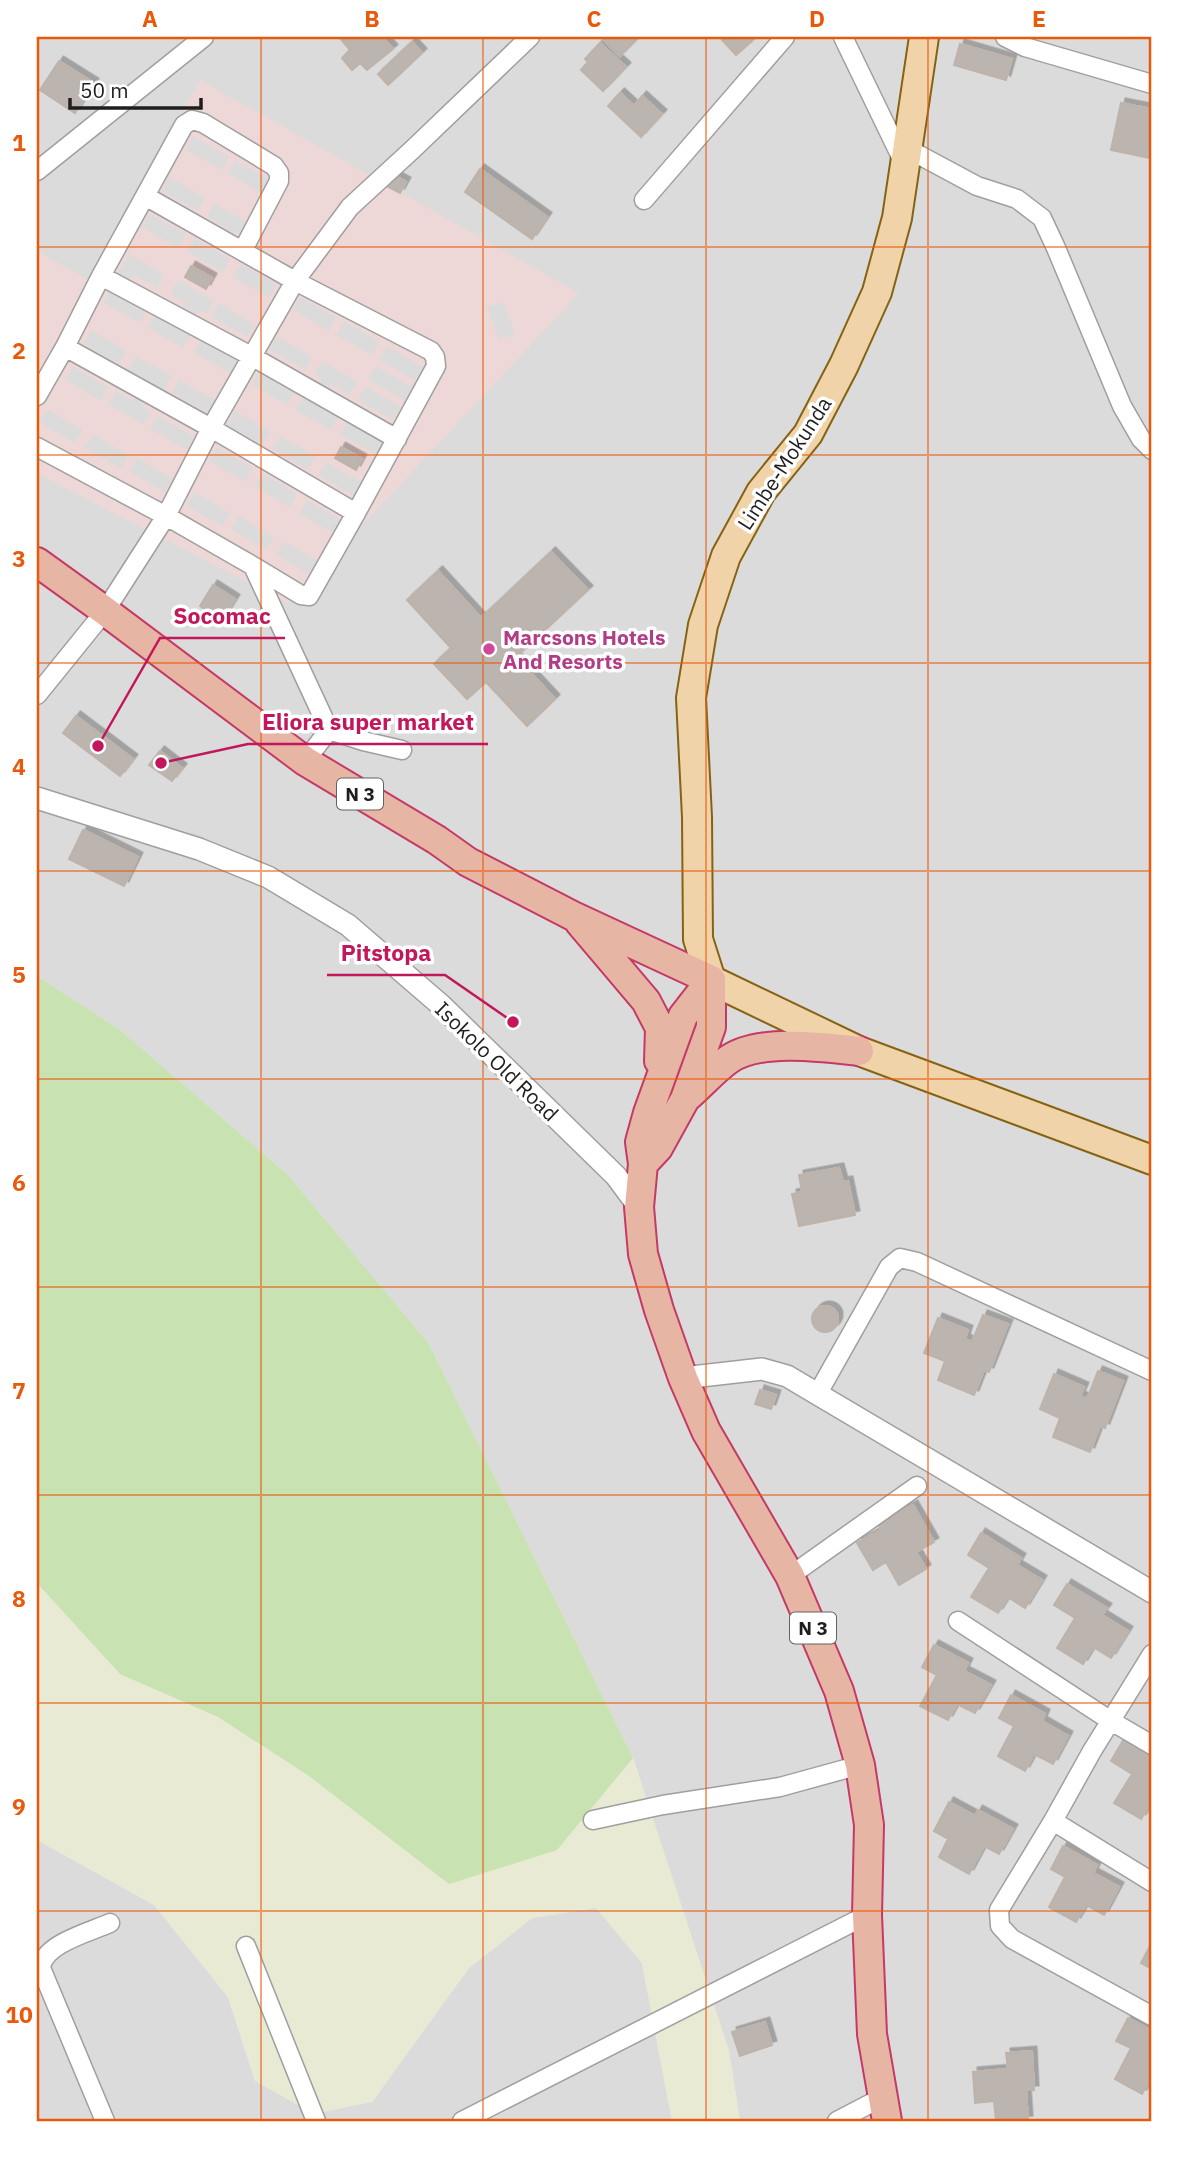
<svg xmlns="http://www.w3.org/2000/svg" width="1189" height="2158" viewBox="0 0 1189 2158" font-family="'IBM Plex Sans',sans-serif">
	<defs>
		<filter id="shadow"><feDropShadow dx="4.5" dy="-4.5" stdDeviation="0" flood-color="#0004"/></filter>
	</defs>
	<rect width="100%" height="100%" fill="#eeebe6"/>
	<path fill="#dcdbdb" d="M37,37H1152V2121H740L729,2051L633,1758L429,1344L288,1175L119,1029L37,976Z
		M37,1840L154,1905L228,1997L255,2081L372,2102L469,1968L532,1918L596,1908L642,1963L672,2121H37Z"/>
	<path fill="#edd8d7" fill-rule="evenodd" d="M200,80L579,293L289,604L37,473V251L89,280ZM193,136L229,157L222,170L186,150ZM235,160L271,180L263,194L227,173ZM169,177L205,198L198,211L162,191ZM214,203L250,224L243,237L234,232L231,238L223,233L226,228L207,217ZM150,214L186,234L178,248L142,227ZM194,238L230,259L223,272L187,252ZM129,254L164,274L157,288L134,275L128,283L116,276ZM241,264L277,284L269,298L233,277ZM178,280L214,301L207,314L199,310L193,319L180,312L185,302L170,294ZM111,289L147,310L140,323L103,303ZM300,297L336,317L329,331L293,310ZM504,302L515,334L499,340L487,307ZM218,303L254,324L247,337L211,317ZM155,314L191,334L183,348L147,327ZM344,321L380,342L372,355L336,335ZM91,330L127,351L119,364L83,344ZM276,336L312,356L305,370L268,349ZM201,340L237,360L230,373L194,353ZM387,346L423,367L415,380L379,360ZM136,356L172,376L164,390L128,370ZM322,361L358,382L350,395L332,385L327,394L317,388L322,379L314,374ZM376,366L412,387L404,400L368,380ZM73,367L108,387L101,401L65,380ZM259,371L295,392L287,405L252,385ZM179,380L216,400L208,413L172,393ZM365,386L401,407L393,420L358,400ZM116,391L133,401L137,395L144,399L141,405L152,412L144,425L108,404ZM303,396L339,417L331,430L295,410ZM47,409L83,430L75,443L39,422ZM235,411L271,431L263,445L242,433L240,437L225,428ZM158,416L194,436L187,450L150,429ZM348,421L384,442L376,455L340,435ZM93,434L128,455L121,469L85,448ZM280,436L316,456L308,470L272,449ZM217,448L252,468L245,482L209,461ZM137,458L173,479L165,492L129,472ZM326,462L361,482L354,496L318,475ZM262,473L297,494L290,507L254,487ZM194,492L230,513L223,526L186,506ZM307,500L343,521L335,534L299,514ZM239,516L274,537L267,550L231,529ZM284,541L320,562L312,576L276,555Z"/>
	<path fill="#e8ead3" d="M37,1583L120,1674L218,1717L309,1776L557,1850L633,1758L729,2051L740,2121H672L642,1963L596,1908L532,1918L469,1968L372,2102L314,2114L255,2081L228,1997L154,1905L37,1840Z"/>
	<path fill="#c8e2b2" d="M37,976L119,1029L288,1175L429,1344L633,1758L557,1850L449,1884L309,1776L218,1717L120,1674L37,1583Z"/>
	<path fill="#bbb4af" stroke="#beb3aa" stroke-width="2" filter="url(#shadow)" d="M339,37H382L393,49L367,70L360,63L352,70L342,58L350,50Z
		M605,37H639L620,56L603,39Z
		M726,37H748L752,41L736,55L722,40Z
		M412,42L422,53L388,85L378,74Z
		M600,43L626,67L603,91L581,70L588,62L585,59Z
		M960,44L1012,59L1006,80L954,65Z
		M59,61L94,83L75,113L40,90Z
		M620,93L634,106L642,96L662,114L641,137L608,106Z
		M1121,103L1152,109V148L1150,158L1111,150Z
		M480,169L547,217L532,239L465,192Z
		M390,173L406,182L400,193L383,184Z
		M191,266L212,278L206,289L185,277Z
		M341,447L362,459L356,470L335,458Z
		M551,552L588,590L516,657L555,699L527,726L486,682L467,699L434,664L451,648L407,600L438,571L481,618Z
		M213,585L235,599L222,620L200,606Z
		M76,716L133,759L120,776L63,733Z
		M160,751L182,768L172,781L149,765Z
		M83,830L138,857L124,886L69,859Z
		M839,1168L843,1182L848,1181L855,1215L799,1226L792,1194L802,1192L799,1175Z
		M812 1319a13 13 0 1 1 26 0a13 13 0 1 1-26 0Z
		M983,1315L1008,1324L989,1372L984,1370L974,1395L938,1380L945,1361L924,1353L938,1318L968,1330L965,1339L972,1342Z
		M1098,1371L1123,1381L1105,1428L1100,1426L1090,1452L1053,1437L1060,1418L1040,1409L1054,1374L1084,1387L1080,1396L1087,1399Z
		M760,1390L776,1395L771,1409L755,1404Z
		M913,1505L934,1542L916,1552L926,1569L899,1585L886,1562L873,1570L857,1543L881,1530L878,1524Z
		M981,1533L1021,1558L1017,1565L1042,1580L1025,1608L1008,1597L998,1613L971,1597L989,1568L968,1555Z
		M1067,1584L1107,1608L1102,1615L1128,1631L1111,1658L1093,1647L1083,1664L1057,1648L1075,1618L1054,1605Z
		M934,1645L968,1663L964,1671L991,1685L975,1713L957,1704L948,1720L920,1706L937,1675L922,1667Z
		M1011,1695L1045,1714L1042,1721L1068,1736L1053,1764L1034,1754L1025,1771L998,1756L1014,1726L999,1718Z
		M1124,1739L1152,1756V1804L1151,1803L1141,1819L1114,1803L1132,1774L1111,1761Z
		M949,1802L975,1816L978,1810L1013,1829L999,1854L984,1846L969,1874L939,1857L948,1839L934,1831Z
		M1063,1846L1097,1865L1093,1873L1119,1887L1104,1915L1086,1905L1076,1922L1049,1907L1065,1877L1051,1869Z
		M1152,1942V1969L1141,1963Z
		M1128,2018L1152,2031V2077L1142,2094L1115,2079L1131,2048L1116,2041Z
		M765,2022L772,2045L740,2056L732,2032Z
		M1032,2051L1034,2090H1026L1028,2120L996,2121L994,2101L975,2103L973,2072L1008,2069L1006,2053Z"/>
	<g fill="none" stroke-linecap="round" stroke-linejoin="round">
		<defs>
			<path id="minor" d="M843,37L904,163
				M1005,37L1025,47L1152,84
				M908,149L977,186L1017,199L1042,218L1056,248L1122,406L1141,439L1152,450
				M37,171L204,37
				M145,196L184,125L192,120L203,123L274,166L279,173V181L243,250
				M644,200L785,37
				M65,347L101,276
				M37,396L65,347L211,428L356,513L436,366L435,357L431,351L295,281L145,196L101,276L251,356L397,439
				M37,447L166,516L253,566L329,730
				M253,566L301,595L309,596L356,513
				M37,695L105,611L166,516L211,428L295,281L350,207L412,150L530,37
				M305,761L329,730L363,741L402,750
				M818,1393L889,1267L900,1258L917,1262L1152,1371
				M790,1576L917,1486
				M958,1621L1111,1721L1152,1745
				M593,1820L663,1805L780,1787L860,1765
				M1053,1821L1092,1751L1152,1654
				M1152,1882L1053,1821L999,1910L1000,1926L1012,1939L1152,2016
				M246,1946L316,2121
				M105,2121L41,1968C43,1944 90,1932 110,1923
				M462,2121L867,1915
				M837,2121L883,2097"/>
			<path id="tertiary" d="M37,798L199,849L268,877L348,925L442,1006L616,1176L639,1207
				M683,1378L762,1369L787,1376L1152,1592"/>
			<path id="primary" d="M924,37L897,218L877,292L844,365L808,434L761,492L726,556L703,625L691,698L697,817L698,939L711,980L859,1051L1152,1160"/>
			<path id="trunk" d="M37,562L105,611L305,761L437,840L468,862L573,916L711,980
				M580,923L646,1001L660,1028L659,1061
				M711,980L683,1016L648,1113L640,1142L643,1164L639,1207L643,1254L659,1310L683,1378L706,1431L790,1576L839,1691L860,1765L869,1825L867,1915L872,2034L887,2121
				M687,1097C701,1085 714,1070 728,1060C758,1038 824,1047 859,1051
				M643,1164L658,1148L685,1099L711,1027V980"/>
		</defs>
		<use href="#minor" stroke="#9f9f9f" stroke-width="21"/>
		<use href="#tertiary" stroke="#9f9f9f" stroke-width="24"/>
		<use href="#primary" stroke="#866312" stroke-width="32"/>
		<use href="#trunk" stroke="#c53a65" stroke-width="32"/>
		<use href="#minor" stroke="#fff" stroke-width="18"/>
		<use href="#tertiary" stroke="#fff" stroke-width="21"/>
		<use href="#primary" stroke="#f0d3a8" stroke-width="28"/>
		<use href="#trunk" stroke="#e6b5a4" stroke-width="28"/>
	</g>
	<path fill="none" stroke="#e8590c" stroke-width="2" stroke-opacity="0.55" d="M261,37V2121M483,37V2121M706,37V2121M928,37V2121M37,247H1152M37,455H1152M37,663H1152M37,871H1152M37,1079H1152M37,1287H1152M37,1495H1152M37,1703H1152M37,1911H1152"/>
	<circle fill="#d1479c" stroke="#fff" stroke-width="2.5" cx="489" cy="649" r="7"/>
	<g text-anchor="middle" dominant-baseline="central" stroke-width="7" stroke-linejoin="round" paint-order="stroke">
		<g fill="#fff" stroke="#626262" stroke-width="2">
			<rect x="337" y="778.5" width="46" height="31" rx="5"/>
			<rect x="790" y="1612.5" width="46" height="31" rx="5"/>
		</g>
		<g font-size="19" font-weight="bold" fill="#1e1e1e">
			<text x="360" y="794">N 3</text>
			<text x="813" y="1628">N 3</text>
		</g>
		<g font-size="21" fill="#1e1e1e" stroke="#fff">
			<text transform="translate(784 463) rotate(-57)">Limbe-Mokunda</text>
			<text transform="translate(497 1061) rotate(44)">Isokolo Old Road</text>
		</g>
		<g font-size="21" font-weight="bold" fill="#b23c85" stroke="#fff" text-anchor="start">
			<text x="503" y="637">Marcsons Hotels<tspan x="503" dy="24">And Resorts</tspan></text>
		</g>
	</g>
	<path fill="none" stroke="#c2185b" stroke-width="2.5" d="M98 746L160 638H285M161 763L248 744H488M513 1022L445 975H327"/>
	<g fill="#c2185b" stroke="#fff" stroke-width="2.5">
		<circle cx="98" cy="746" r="7"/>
		<circle cx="161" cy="763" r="7"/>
		<circle cx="513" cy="1022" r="7"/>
	</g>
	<g font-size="23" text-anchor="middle" font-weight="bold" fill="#c2185b" stroke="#fff" stroke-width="7" stroke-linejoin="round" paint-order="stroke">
		<text x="222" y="624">Socomac</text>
		<text x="368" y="730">Eliora super market</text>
		<text x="386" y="961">Pitstopa</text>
	</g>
	<rect width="1189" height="2158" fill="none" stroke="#ffffff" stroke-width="77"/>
	<path d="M70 98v10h131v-10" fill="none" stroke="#1e1e1e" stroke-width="3.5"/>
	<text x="80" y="98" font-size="21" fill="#1e1e1e" stroke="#ffffff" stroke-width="5" paint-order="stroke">50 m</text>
	<rect x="38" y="38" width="1112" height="2082" fill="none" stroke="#e8590c" stroke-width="2.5"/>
	<g font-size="23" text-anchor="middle" font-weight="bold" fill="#e8590c">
		<text x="150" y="27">A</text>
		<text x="372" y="27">B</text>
		<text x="594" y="27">C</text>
		<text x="817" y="27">D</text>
		<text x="1039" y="27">E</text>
		<text x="19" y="151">1</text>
		<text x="19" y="359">2</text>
		<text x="19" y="567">3</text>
		<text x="19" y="775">4</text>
		<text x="19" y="983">5</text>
		<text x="19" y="1191">6</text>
		<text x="19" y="1399">7</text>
		<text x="19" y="1607">8</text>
		<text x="19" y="1815">9</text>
		<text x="19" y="2023">10</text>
	</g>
</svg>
